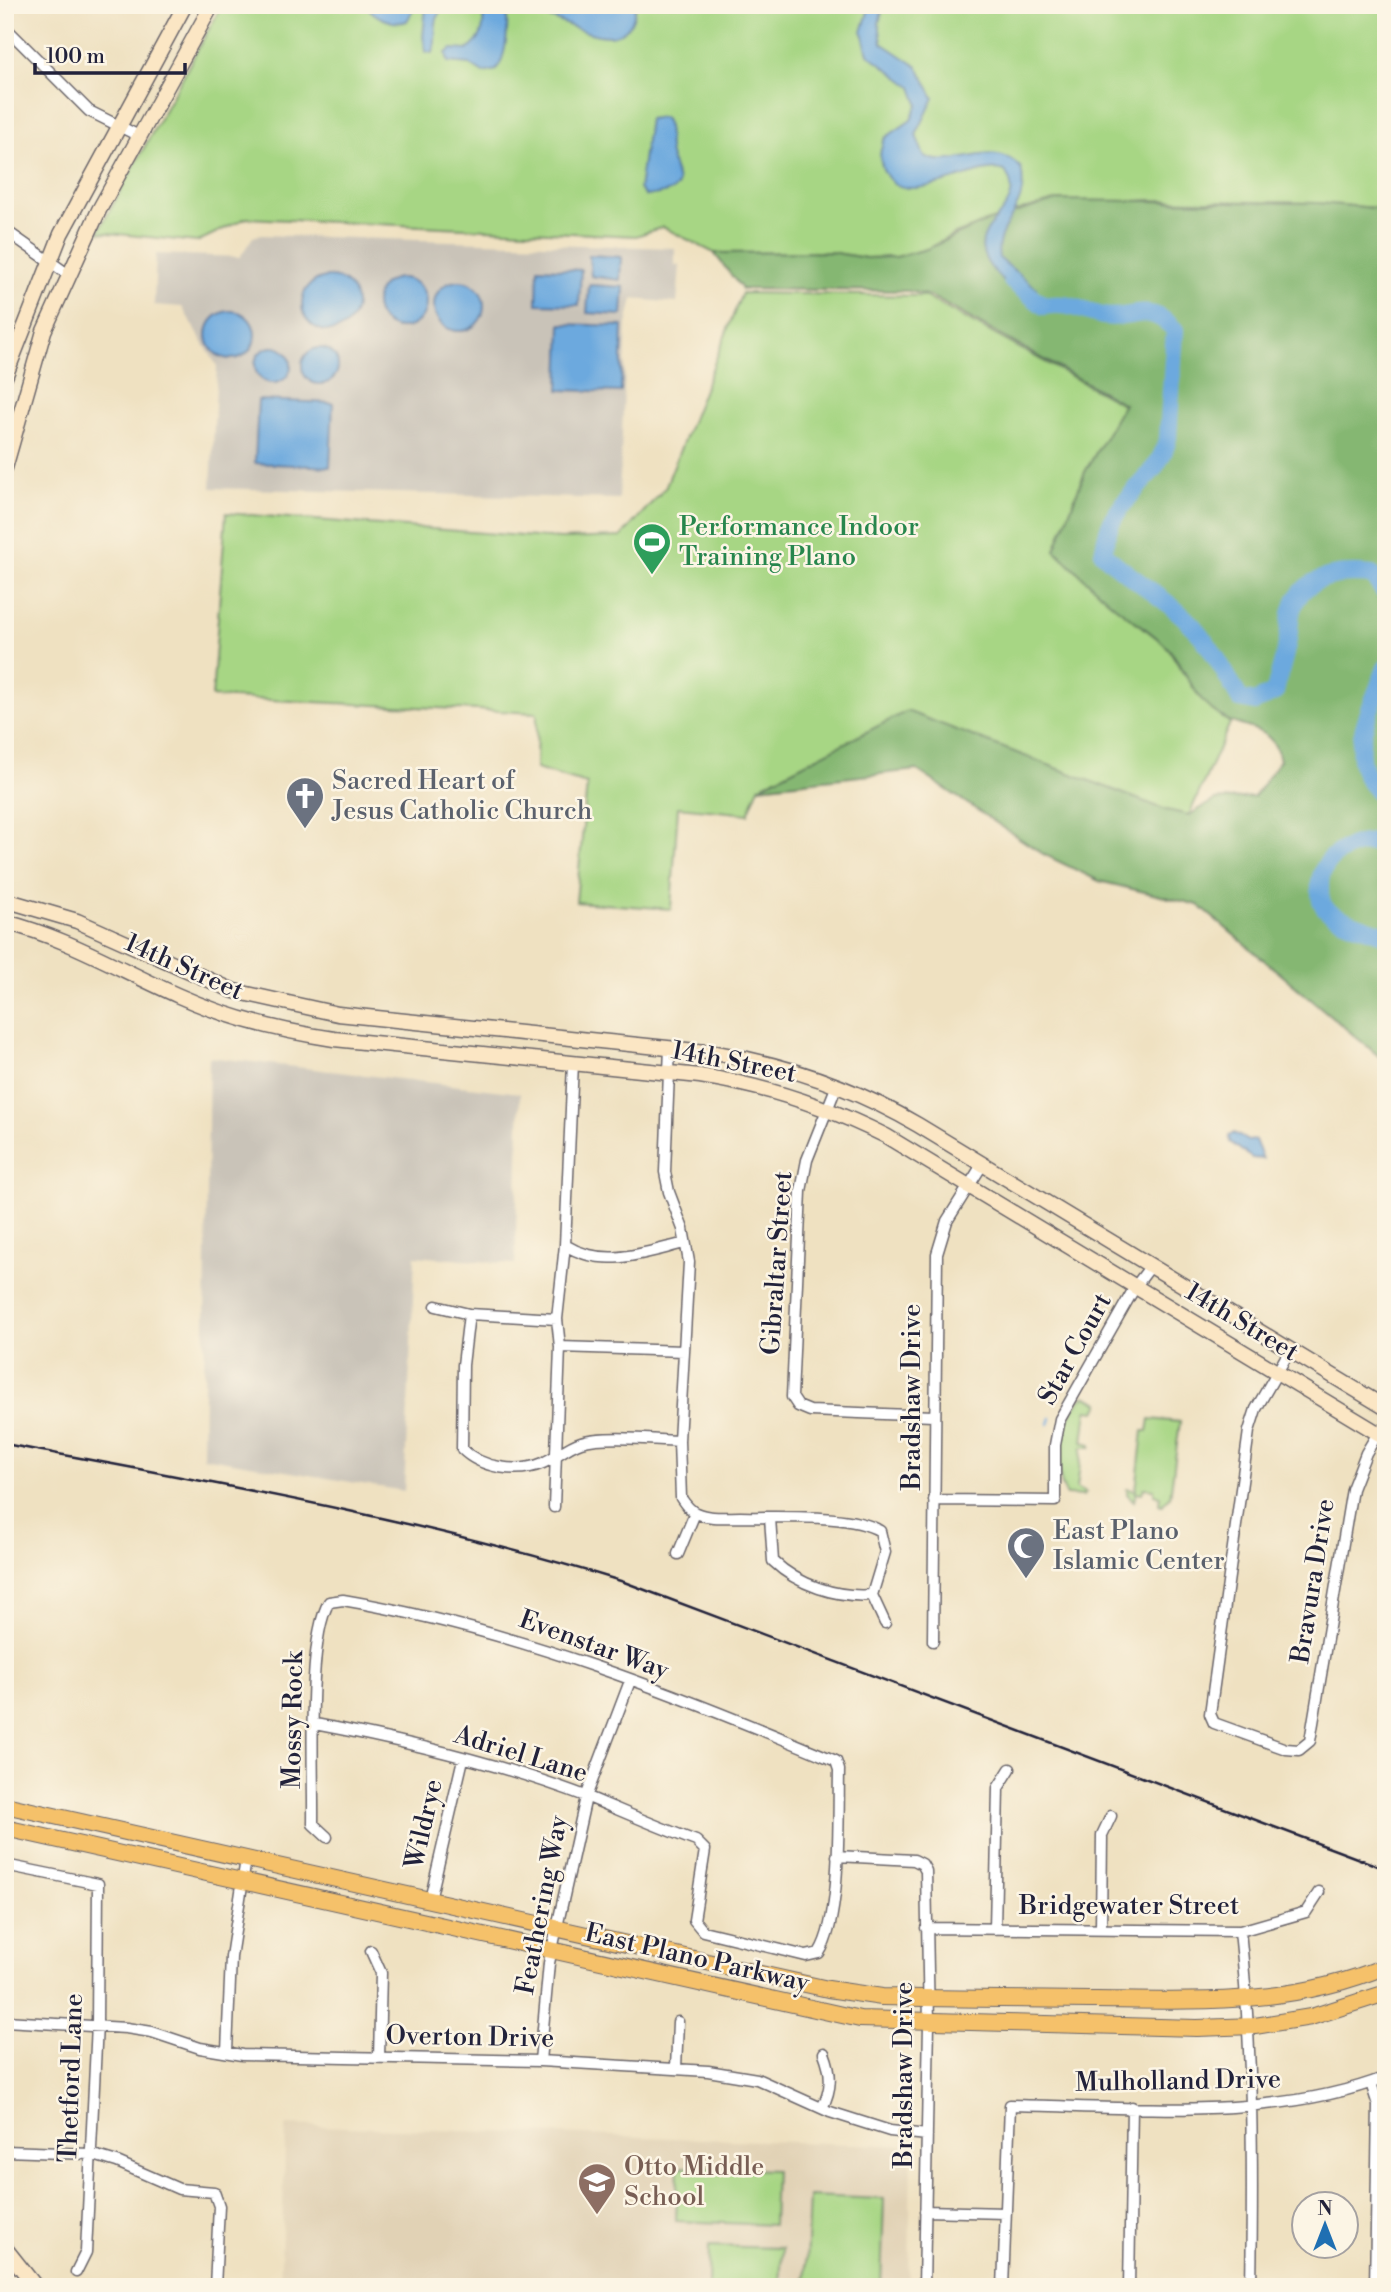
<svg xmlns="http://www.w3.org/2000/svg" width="1391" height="2292" viewBox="0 0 1391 2292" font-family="'Libre Bodoni',serif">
	<rect width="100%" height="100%" fill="#fcf5e5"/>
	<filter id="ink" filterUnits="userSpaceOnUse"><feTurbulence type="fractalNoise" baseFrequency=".0143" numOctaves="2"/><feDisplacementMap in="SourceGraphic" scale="14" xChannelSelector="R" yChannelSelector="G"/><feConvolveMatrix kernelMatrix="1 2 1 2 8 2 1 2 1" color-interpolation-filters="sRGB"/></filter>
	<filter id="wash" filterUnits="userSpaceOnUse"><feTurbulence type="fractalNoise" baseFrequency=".00686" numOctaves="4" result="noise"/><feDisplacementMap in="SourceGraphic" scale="28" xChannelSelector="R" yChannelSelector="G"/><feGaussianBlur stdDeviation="1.57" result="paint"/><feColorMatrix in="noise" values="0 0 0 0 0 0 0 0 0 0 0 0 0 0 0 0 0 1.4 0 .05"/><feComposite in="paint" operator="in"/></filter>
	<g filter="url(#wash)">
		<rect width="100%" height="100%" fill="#efe1c1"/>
		<path fill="#e1d2b5" d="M286,2125L911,2146L909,2287H280Z"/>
		<path fill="#c9c3b8" d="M260,235L675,248V265H680L677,303L633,299L627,324L619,499L211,488L217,366L182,307L154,305L156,254L240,257L253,237Z
			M209,1057L520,1093L515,1264L415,1256L404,1491L203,1457Z"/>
		<path fill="#a7d684" stroke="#647c60" stroke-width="2" d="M222,5H1386V209L1318,203L1149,200L1024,209L955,234L927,249L896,257L866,258L830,252L714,253L663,227L636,236L246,218L197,242L98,232Z
			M742,293L924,296L1124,405L1085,472L1055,550L1109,601L1167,646L1183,673L1212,710L1230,723L1189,815L1166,810L907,712L759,787L748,814L678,807L671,909L576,902L587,784L536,769L537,713L212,697L226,513L561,539L621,537L665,488Z
			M1085,1396L1100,1403L1096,1411L1087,1410L1083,1442L1091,1444V1447H1082L1077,1488L1086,1493L1083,1496L1067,1495C1051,1476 1063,1410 1085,1396Z
			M1150,1419L1180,1422L1170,1497L1162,1505L1159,1504L1160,1496L1154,1494V1489L1144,1488L1142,1493L1136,1492L1134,1501L1127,1494V1489L1136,1490L1143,1431H1148Z
			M678,2167L775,2170L773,2225L676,2221Z
			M809,2196L884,2199L881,2287H805Z
			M709,2246L782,2248L780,2287H708Z"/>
		<path fill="#85b772" stroke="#546c56" stroke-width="2" d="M1057,200L1318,203L1386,209V1062L1198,905L1099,881L1043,854L917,770L759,787L907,711L1166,810L1189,815L1215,800L1254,797L1280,760C1271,719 1241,735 1212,710C1190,692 1184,663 1165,645C1149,629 1127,617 1110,602C1091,586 1073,567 1055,550L1085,472L1124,404L930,296L909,291L742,289L714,253L830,252L866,258L896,257L927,249L985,222Z"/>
		<path fill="#6ca9de" stroke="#47668c" stroke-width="2" d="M366,5H416L407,21C393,26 374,17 366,5Z
			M426,5H443C430,29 439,33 433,53L426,52L423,37Z
			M483,5H636C630,55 586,32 558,21C547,16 533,15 522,9L507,13C508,33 507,53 497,70L483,73L469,64L448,62L446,53L452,49L467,50C485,38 484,25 483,5Z
			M870,5H884L879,23L882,43L918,67L934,98L916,135L924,156C955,172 993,136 1021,168C1031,212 993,223 999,258L1036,288L1026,299C923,226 1039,223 1005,171C977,160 901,216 883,169C879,157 879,151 885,138L911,120L918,104L912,87L868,54L862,32Z
			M663,117C671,126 668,138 669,149C673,182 697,190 645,196L639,189L649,119Z
			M589,255L621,257L620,280L591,276Z
			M538,268L581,270L579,305L537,304Z
			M302 304a27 27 0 1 1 54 0a27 27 0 1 1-54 0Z
			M376 303a25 25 0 1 1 50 0a25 25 0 1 1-50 0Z
			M434 306a25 25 0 1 1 50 0a25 25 0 1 1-50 0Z
			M589,285L624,287L622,315L587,313Z
			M207 335a24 24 0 1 1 48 0a24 24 0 1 1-48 0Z
			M561,324L623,326L621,392L559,390Z
			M255 365a18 18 0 1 1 36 0a18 18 0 1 1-36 0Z
			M302 366a18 18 0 1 1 36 0a18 18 0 1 1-36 0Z
			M258,400L333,403L330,467L255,463Z
			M1234,1133L1248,1141L1255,1140L1263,1159L1252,1158L1230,1142L1229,1136Z"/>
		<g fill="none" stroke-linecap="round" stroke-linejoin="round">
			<path stroke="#6ca9de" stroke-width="2.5" d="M1049,1424L1051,1418"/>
			<path stroke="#6ca9de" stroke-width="18" d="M1012,281L1044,306C1068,301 1081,311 1103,316C1131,321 1148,300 1175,330L1168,438C1160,474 1129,489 1112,521C1107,530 1105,543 1103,553C1134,583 1177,603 1203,638C1217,656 1228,679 1240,699L1255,702L1275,692C1279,674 1285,657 1288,639C1290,629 1289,616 1293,607C1305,574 1343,572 1372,575L1386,594
				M1386,668C1374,703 1346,749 1370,782C1375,788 1378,793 1386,796
				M1386,843C1357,839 1323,852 1320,883C1320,893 1319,901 1326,909C1335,919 1372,930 1386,935"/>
		</g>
	</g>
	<g filter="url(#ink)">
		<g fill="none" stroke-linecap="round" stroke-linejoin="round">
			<defs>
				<path id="minor" d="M5,27L89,111L141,137
					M5,230L69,275
					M670,1047L665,1172L669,1192L683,1229L689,1262L679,1441L681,1498C685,1504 689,1510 696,1513C709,1519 726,1517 740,1517C775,1518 851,1513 880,1531L885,1552L872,1595C837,1598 798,1585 773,1561L770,1518
					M837,1085L807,1160L801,1191L792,1397L798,1406L810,1411L933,1416
					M565,1245C604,1269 643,1253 685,1243
					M436,1306L469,1314L557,1319
					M469,1314L463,1365L462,1449C481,1468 518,1474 543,1463C556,1457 568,1446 581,1442C603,1435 655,1440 679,1441
					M560,1347L684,1351
					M1290,1350L1256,1409L1249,1431L1210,1714L1214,1723L1286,1749L1299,1750L1310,1741L1352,1489L1366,1453L1378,1433
					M934,1500L1055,1501V1445L1060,1419L1135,1287L1150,1267
					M554,1507L560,1347L557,1319L565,1245L573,1063
					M678,1554L695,1513
					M872,1595L885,1623
					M933,1641L937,1254L947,1221L982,1165
					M315,1724C405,1741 502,1764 588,1797C624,1812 660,1828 696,1841L705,1850L694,1920L703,1931L806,1956L819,1953C842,1918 838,1814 839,1770L836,1761C677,1694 514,1629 343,1600L329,1602C306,1640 314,1774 313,1824L327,1837
					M837,1856L914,1860L922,1864L926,1871L929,2023L924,2287
					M5,1865L98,1884L97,2024L86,2252L76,2272
					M430,1900L463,1759
					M926,1928L1240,1931L1306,1912L1319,1892
					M995,1929L998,1788L1010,1769
					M1101,1929L1102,1835L1111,1816
					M1240,1931C1253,2051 1253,2166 1251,2287
					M371,1951L381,1973L379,2058
					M5,2021L126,2028L152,2032L200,2048L242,2055L540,2061L708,2071L757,2079L830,2112L890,2131L927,2135
					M227,2051L231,1957L246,1859
					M540,2061L549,1963L586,1797L630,1681
					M676,2068L678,2022
					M1371,2083L1378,2105L1375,2287
					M822,2108C832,2089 832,2073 824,2053
					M5,2151L90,2154L117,2162L179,2189L214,2192L219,2206L215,2287
					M925,2211L1006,2213
					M1003,2287L1010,2105C1129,2107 1274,2121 1386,2077
					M1129,2287L1132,2107"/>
				<path id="secondary" d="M5,377L61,234L185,5
					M5,468L44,331L99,210L212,5
					M5,900L77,921L234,991L338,1014L716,1053C787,1065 855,1088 918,1125L1386,1408
					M5,922C68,938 120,970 179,996C228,1018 280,1031 334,1039L700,1076C766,1086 826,1106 886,1136L1386,1438
					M5,2248L36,2287"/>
				<path id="primary" d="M5,1805L828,1989L882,1997C953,1999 1025,1999 1096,2000C1196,2001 1292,2006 1386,1966
					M5,1828L860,2019L1197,2028L1255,2026L1311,2017L1386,1993"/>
			</defs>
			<use href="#minor" stroke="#6a656a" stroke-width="13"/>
			<use href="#secondary" stroke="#6a656a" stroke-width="17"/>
			<use href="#primary" stroke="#6a656a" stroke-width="18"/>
			<use href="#minor" stroke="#fff" stroke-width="10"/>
			<use href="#secondary" stroke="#fbe6c4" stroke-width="14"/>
			<use href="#primary" stroke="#f5c16b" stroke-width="16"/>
			<path stroke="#22223b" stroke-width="2.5" d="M5,1444C213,1483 422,1519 624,1582L1386,1869"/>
		</g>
	</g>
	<defs>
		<symbol id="stadium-pin" viewBox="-11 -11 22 30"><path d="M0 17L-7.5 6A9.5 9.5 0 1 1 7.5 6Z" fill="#2e9e5b" stroke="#fcf5e5"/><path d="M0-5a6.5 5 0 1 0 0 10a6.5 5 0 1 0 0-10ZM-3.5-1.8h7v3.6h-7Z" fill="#fff"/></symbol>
		<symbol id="church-pin" viewBox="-11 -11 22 30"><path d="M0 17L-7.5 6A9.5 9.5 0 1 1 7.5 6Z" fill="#6b7280" stroke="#fcf5e5"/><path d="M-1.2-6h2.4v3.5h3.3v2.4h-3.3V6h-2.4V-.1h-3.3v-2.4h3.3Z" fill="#fff"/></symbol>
		<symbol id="mosque-pin" viewBox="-11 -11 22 30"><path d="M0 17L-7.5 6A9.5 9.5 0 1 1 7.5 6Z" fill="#6b7280" stroke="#fcf5e5"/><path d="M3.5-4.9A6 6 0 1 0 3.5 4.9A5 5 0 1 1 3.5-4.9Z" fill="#fff"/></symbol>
		<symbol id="school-pin" viewBox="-11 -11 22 30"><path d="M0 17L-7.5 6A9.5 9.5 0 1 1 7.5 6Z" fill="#8d6e63" stroke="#fcf5e5"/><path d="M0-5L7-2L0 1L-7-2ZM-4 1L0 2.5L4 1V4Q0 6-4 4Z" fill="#fff"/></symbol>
	</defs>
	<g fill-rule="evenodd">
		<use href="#stadium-pin" x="630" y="520" width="44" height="60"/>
		<use href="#church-pin" x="283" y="774" width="44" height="60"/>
		<use href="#mosque-pin" x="1004" y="1524" width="44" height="60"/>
		<use href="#school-pin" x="575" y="2160" width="44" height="60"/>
	</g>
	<g text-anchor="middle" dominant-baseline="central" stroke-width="5" stroke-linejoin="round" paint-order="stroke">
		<g font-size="26" fill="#27864d" stroke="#fcf5e5" text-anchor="start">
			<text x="679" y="527">Performance Indoor<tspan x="679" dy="30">Training Plano</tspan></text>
		</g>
		<g font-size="26" fill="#5b616d" stroke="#fcf5e5" text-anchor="start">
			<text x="332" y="781">Sacred Heart of<tspan x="332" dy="30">Jesus Catholic Church</tspan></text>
			<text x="1053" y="1531">East Plano<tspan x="1053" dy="30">Islamic Center</tspan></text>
		</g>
		<g font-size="26" fill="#22223b" stroke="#fcf5e5">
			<text transform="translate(184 967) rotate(24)">14th Street</text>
			<text transform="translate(734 1062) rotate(11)">14th Street</text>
			<text transform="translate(777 1263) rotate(-86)">Gibraltar Street</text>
			<text transform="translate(1242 1322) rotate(31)">14th Street</text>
			<text transform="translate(1075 1349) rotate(-61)">Star Court</text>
			<text transform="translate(912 1397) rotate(-90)">Bradshaw Drive</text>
			<text transform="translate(1313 1581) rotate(-81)">Bravura Drive</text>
			<text transform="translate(594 1645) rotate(20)">Evenstar Way</text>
			<text transform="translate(293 1720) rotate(-89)">Mossy Rock</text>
			<text transform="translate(521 1754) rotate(17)">Adriel Lane</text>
			<text transform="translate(424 1824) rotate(-77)">Wildrye</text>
			<text transform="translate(542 1905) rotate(-79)">Feathering Way</text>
			<text x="1129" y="1906">Bridgewater Street</text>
			<text transform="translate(697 1958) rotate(13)">East Plano Parkway</text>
			<text transform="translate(470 2037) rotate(1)">Overton Drive</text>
			<text transform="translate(904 2075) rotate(-90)">Bradshaw Drive</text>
			<text transform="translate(71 2078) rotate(-88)">Thetford Lane</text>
			<text transform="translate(1178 2081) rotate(-1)">Mulholland Drive</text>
		</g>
		<g font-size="26" fill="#785e54" stroke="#fcf5e5" text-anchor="start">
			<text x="624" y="2167">Otto Middle<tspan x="624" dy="30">School</tspan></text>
		</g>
	</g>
	<rect width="1391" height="2292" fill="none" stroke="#fcf5e5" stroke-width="28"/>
	<g transform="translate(1325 2225)"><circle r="33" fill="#fcf5e5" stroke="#a5a1a1" stroke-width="2"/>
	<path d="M0-5L12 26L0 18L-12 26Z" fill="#1f6fb2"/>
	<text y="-10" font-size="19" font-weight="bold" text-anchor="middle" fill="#22223b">N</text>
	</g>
	<path d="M35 63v10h150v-10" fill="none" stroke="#22223b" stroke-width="3.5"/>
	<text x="46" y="63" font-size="21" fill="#22223b" stroke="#fcf5e5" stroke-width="5" paint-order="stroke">100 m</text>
</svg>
